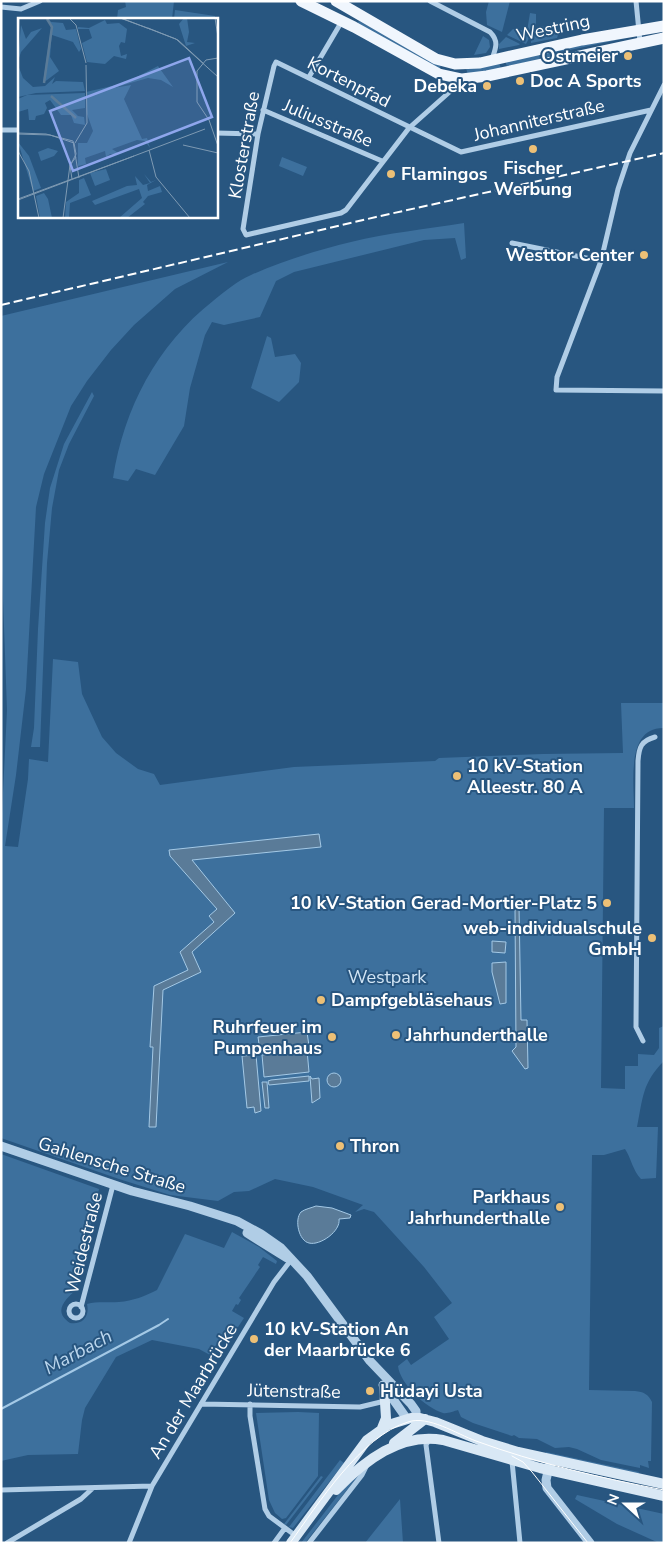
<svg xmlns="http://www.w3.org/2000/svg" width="665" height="1544" viewBox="0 0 665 1544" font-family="'Nunito Sans',sans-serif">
	<rect width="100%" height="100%" fill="#285680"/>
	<path fill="#3d709d" d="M125,1H174L172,19H117L118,10L126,7Z
		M489,1H510L502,32L487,25L486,12Z
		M175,10L215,16V19H174Z
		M530,13L536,14V25L526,44L507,35L513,29L527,31Z
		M359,21L441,65L439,70L357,24Z
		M539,26L557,29L559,32L557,38L531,43V41Z
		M483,36L489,40L490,47L486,53L474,55Z
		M506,37L520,44L519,45L499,49V44Z
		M627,38L565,51L543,59L542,52Z
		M539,53L540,60L507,66L506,64V62Z
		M499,62L501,69L468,75L466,68Z
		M282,157L307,167L303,176L279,166Z
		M464,223L466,258L461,260L455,238L424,240L294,272L276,281L260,317L224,325L212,322L205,335L190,388L184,426L155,475L136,469L128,481L113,478C124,408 157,345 213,301C224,292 237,281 251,275C282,261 318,250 351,242C388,233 426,229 464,223Z
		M228,262L175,289L134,325L111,350L87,381L71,406L44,474L36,507L26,689L16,775L5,846L18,847L28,779L29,759L48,762L53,659L78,662L82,694L102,737L116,753L138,769L154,774L160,785L294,767L435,761L439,758L543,754L623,753L621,703H664V728C626,727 634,782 634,808H604L601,1088L625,1089V1066H638V1054L654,1055L659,1048V1028L664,1026V1061C642,1083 643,1098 637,1127H658L656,1178L641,1179C633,1171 631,1158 625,1149L604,1155H592L589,1390L635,1391C644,1392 648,1394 652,1402L651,1461H648L649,1468L640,1465V1468L601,1460L577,1449L569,1447L555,1448L537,1439L519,1438L514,1435L512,1436L473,1423L461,1417L458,1410C454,1411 447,1414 443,1413C426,1408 400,1384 398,1366L407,1359L411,1365L449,1339L434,1317L452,1303L424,1267L374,1212L364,1209L355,1212L363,1205L313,1187L275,1179L249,1191L234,1192L218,1201L170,1195L119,1179L1,1138V834L7,710L1,543V316Z
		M267,336L271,338L275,357L295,354L301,363L299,382L279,402L251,388Z
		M92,392L94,396L69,444L59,470L52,508L47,563L40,747H31L34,728L38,629L45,523L50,488L64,444Z
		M1,1154L99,1189L76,1290C66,1299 52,1311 70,1323C82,1325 90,1317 87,1304C98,1301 108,1303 119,1302C133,1301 145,1296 157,1290L185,1234L224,1248L232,1232L259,1247L277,1261L276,1264L263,1257L258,1265L260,1267L239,1298L241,1300L238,1305L236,1304L232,1311L244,1318L236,1330L228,1326L210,1355L199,1349L152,1340L116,1357L85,1408L82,1420L78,1454L28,1455L1,1461Z
		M298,1412L319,1413L318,1476L286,1518L282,1519L275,1513L269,1500L256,1413Z
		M546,1452L639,1472L638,1475L546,1454Z
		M340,1460L344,1463L293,1528L289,1527Z
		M361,1472L305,1543H301L348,1482Z
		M321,1476L323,1477L286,1525L284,1524Z
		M577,1495L664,1514V1543H659L617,1524L575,1499Z
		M400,1499L403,1543H365Z"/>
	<path fill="#5a7b98" stroke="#a4c9e6" d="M319,834L321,847L192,860L235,913L192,952L201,972L163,990L156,1127H149L153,1047H150L154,986L188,970L180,952L214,922L209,916L217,909L170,856L169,850Z
		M519,906L521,1020H527L528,1068L525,1069L512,1051L516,1047L515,908Z
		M492,941L506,942L505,953L492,952Z
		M506,962V1003L500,1004L492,972V963Z
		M307,1032L309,1046L260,1051L258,1037Z
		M307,1050L309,1072L264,1077L262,1055Z
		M256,1055L261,1111L255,1113L254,1107L247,1108L242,1056Z
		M327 1080a7 7 0 1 1 14 0a7 7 0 1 1-14 0Z
		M309,1076V1081L269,1085L268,1081L271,1080Z
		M310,1076L312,1079L319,1078L320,1098L312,1103Z
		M267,1082L269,1108H265L262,1082Z
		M316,1206L332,1208L351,1215L350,1218L339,1219C341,1231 320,1246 309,1243C299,1241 294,1220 301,1212C305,1209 311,1208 316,1206Z"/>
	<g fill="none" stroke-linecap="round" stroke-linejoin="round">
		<path stroke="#a4c9e6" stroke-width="2" d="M1,1409L159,1325L168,1319"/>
		<path stroke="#b0cde6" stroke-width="5" d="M430,1L490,32C499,41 496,48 492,59
			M636,1L640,42
			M1,7L21,9L40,1
			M309,77L342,21
			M455,78L454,88L409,128L346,210L341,213L246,235L243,229L258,134L274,66L276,62L461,152L651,110
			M664,85L630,153L618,189L601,261L557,377L556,390L664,391
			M263,110L382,161
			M1,130H19
			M216,133L258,134
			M512,243L601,261
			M643,1041L636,1027L638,761C639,747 641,741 655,737
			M69 1311a7 7 0 1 1 14 0a7 7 0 1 1-14 0Z
			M81,1307L113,1185
			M201,1404L360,1407L385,1401
			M250,1404V1416L265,1509L269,1516L296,1536
			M430,1438L426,1445L439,1543
			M512,1461L520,1543
			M1,1490L152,1486
			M7,1543L81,1499L93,1488
			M129,1543L152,1486L274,1282L291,1260
			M274,1543L285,1528
			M309,1543L362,1475L367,1465"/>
		<path stroke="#b0cde6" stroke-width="9" d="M1,1146L132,1191L190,1206L237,1221L261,1234L281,1248L307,1276L370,1361L411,1404L416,1411V1418
			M247,1233L287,1258
			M383,1385L407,1419
			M550,1463L546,1480L547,1488L590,1543"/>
		<path stroke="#d9e8f5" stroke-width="10" d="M382,1428L386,1418L384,1387
			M394,1443L425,1419
			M336,1490C364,1461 401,1432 443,1440L540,1468L664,1496
			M291,1543L367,1440L388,1425L411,1418H420L435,1422L482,1441L518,1452L664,1484"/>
		<path stroke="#f0f6fd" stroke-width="11" d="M301,1L354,27L439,74L462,79L487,76L664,38
			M336,1L436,59L455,64L480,63L582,40L664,26"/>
		<path stroke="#fff" stroke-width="1" d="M512,1456L523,1462L532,1472L588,1543
			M290,1543C318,1504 361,1436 408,1422C428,1415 457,1434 476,1441C536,1463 601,1478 664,1490"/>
		<path stroke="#fff" stroke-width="2" stroke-dasharray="9 4" stroke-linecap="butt" d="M1,305L376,217L664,153"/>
	</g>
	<g fill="#edc076" stroke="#285680" stroke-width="2">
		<circle cx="628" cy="56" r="5"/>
		<circle cx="520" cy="81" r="5"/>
		<circle cx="487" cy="86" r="5"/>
		<circle cx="533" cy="149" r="5"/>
		<circle cx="391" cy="174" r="5"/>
		<circle cx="644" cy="255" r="5"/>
		<circle cx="457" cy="776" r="5"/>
		<circle cx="607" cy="903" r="5"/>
		<circle cx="652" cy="938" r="5"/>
		<circle cx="321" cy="1000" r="5"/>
		<circle cx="396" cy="1035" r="5"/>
		<circle cx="332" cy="1037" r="5"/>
		<circle cx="340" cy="1146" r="5"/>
		<circle cx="560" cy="1207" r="5"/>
		<circle cx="254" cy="1339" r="5"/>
		<circle cx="370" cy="1391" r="5"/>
	</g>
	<g text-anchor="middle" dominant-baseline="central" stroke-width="4" stroke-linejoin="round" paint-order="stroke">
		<g font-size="18" fill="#fff" stroke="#285680">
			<text transform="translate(553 28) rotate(-12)">Westring</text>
			<text transform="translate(349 82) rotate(27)">Kortenpfad</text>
			<text transform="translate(539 120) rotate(-13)">Johanniterstraße</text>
			<text transform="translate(328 123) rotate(23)">Juliusstraße</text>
			<text transform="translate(244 145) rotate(-80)">Klosterstraße</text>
			<text transform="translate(112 1165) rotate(17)">Gahlensche Straße</text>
			<text transform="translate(84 1243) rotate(-76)">Weidestraße</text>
			<text transform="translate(193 1391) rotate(-59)">An der Maarbrücke</text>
			<text transform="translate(294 1391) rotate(1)">Jütenstraße</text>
		</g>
		<g font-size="18" font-weight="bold" fill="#fff" stroke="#285680" text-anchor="start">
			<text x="618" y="56" text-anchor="end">Ostmeier</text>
			<text x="530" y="81">Doc A Sports</text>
			<text x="477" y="86" text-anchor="end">Debeka</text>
			<text x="533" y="168" text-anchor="middle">Fischer<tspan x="533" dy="21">Werbung</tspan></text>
			<text x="401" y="174">Flamingos</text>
			<text x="634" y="255" text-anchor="end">Westtor Center</text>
			<text x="467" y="766">10 kV-Station<tspan x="467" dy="21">Alleestr. 80 A</tspan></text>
			<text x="597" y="903" text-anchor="end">10 kV-Station Gerad-Mortier-Platz 5</text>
			<text x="642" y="928" text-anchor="end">web-individualschule<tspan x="642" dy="21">GmbH</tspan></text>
			<text x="331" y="1000">Dampfgebläsehaus</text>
			<text x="322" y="1027" text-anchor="end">Ruhrfeuer im<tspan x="322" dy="21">Pumpenhaus</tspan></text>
			<text x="406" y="1035">Jahrhunderthalle</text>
			<text x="350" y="1146">Thron</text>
			<text x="550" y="1197" text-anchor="end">Parkhaus<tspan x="550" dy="21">Jahrhunderthalle</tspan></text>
			<text x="264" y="1329">10 kV-Station An<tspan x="264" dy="21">der Maarbrücke 6</tspan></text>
			<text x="380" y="1391">Hüdayi Usta</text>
		</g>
		<g font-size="18" fill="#d2e5f5" stroke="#285680">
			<text x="387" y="977">Westpark</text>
		</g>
		<g font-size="19" font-style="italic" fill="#bbd6ed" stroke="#285680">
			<text transform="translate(78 1352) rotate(-28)">Marbach</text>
		</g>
	</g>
	<g transform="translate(18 18)">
		<rect width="200" height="200" fill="#285680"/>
		<path d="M30,0L33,4L45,5L48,12L58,11L63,31L61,34L55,24L34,17V12L32,39L41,53L25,65L33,10ZM166,0H169L171,14L169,24L177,25L168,28L161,6ZM87,2L89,6L101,5L109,11L107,25L103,24L101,28L103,38L109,36L108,41L96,38L87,46L69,44L64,25L74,20L71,11H60V9L71,10ZM3,7L8,21L13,14L24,10L3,34L0,43ZM0,47L5,60L15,69L27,68L37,59L34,66L38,63L65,64L67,73L18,75L0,79ZM140,48L155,69L143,62L130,60L95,70L113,67L106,81L124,121L129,120L132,130L127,123L119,122L94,131L102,136H92L88,139L87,133L67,140L68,146L60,148V125H69L75,113L69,96L68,74L107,65ZM67,75V90L54,92L60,98L66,99L67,107L56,105L53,97H43L32,82L27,85L29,90L26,96L18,98L17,102H11L10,91L0,94V81L9,77ZM0,124L11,138L23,170L15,173ZM30,130L40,133L36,138L23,143L20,134ZM88,151L92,162L77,168L72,155ZM126,156L133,164L138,162L129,167L130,173L142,168L144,174L130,178L125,184L127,186L109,200H101L124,180L121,171L77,187L74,183L109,168L119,167L117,158L125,167L132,165ZM66,160L73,177L52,185L51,200H47L48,184L61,175V162ZM26,175L30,181L34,200H22L18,178Z" fill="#3d709d"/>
		<path fill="none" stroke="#5a7b98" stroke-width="2.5" d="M26,65L34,9L29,1M33,78L58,100"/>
		<path fill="none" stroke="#7e9ab3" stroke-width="1" d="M51,0L58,7L68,45M102,0L132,11M103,0L158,21L200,59M197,0L200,19M130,10L160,22L186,46M0,31L1,0M200,40L188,42L179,53V84L191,102L200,128M0,115L28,116L55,123L61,160M0,116L32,117L56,125L58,136L52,148L54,161M57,125L69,105L68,47M165,127L200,135M131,132L138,159L172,200M0,133L11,153L21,200M0,181L116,138M0,182L187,111M45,200L52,147L58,139"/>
		<path fill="#8ea6ec" fill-opacity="0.15" stroke="#8ea6ec" stroke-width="2.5" d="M171,40L194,99L55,153L32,93Z"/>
		<rect width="200" height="200" fill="none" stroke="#fff" stroke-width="2.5"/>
	</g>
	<rect width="665" height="1544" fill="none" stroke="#ffffff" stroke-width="5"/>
	<g transform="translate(625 1504) rotate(291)" stroke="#285680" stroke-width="4" paint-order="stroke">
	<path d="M0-4L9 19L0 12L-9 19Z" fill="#ffffff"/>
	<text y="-8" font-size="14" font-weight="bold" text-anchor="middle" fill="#ffffff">N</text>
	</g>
</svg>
